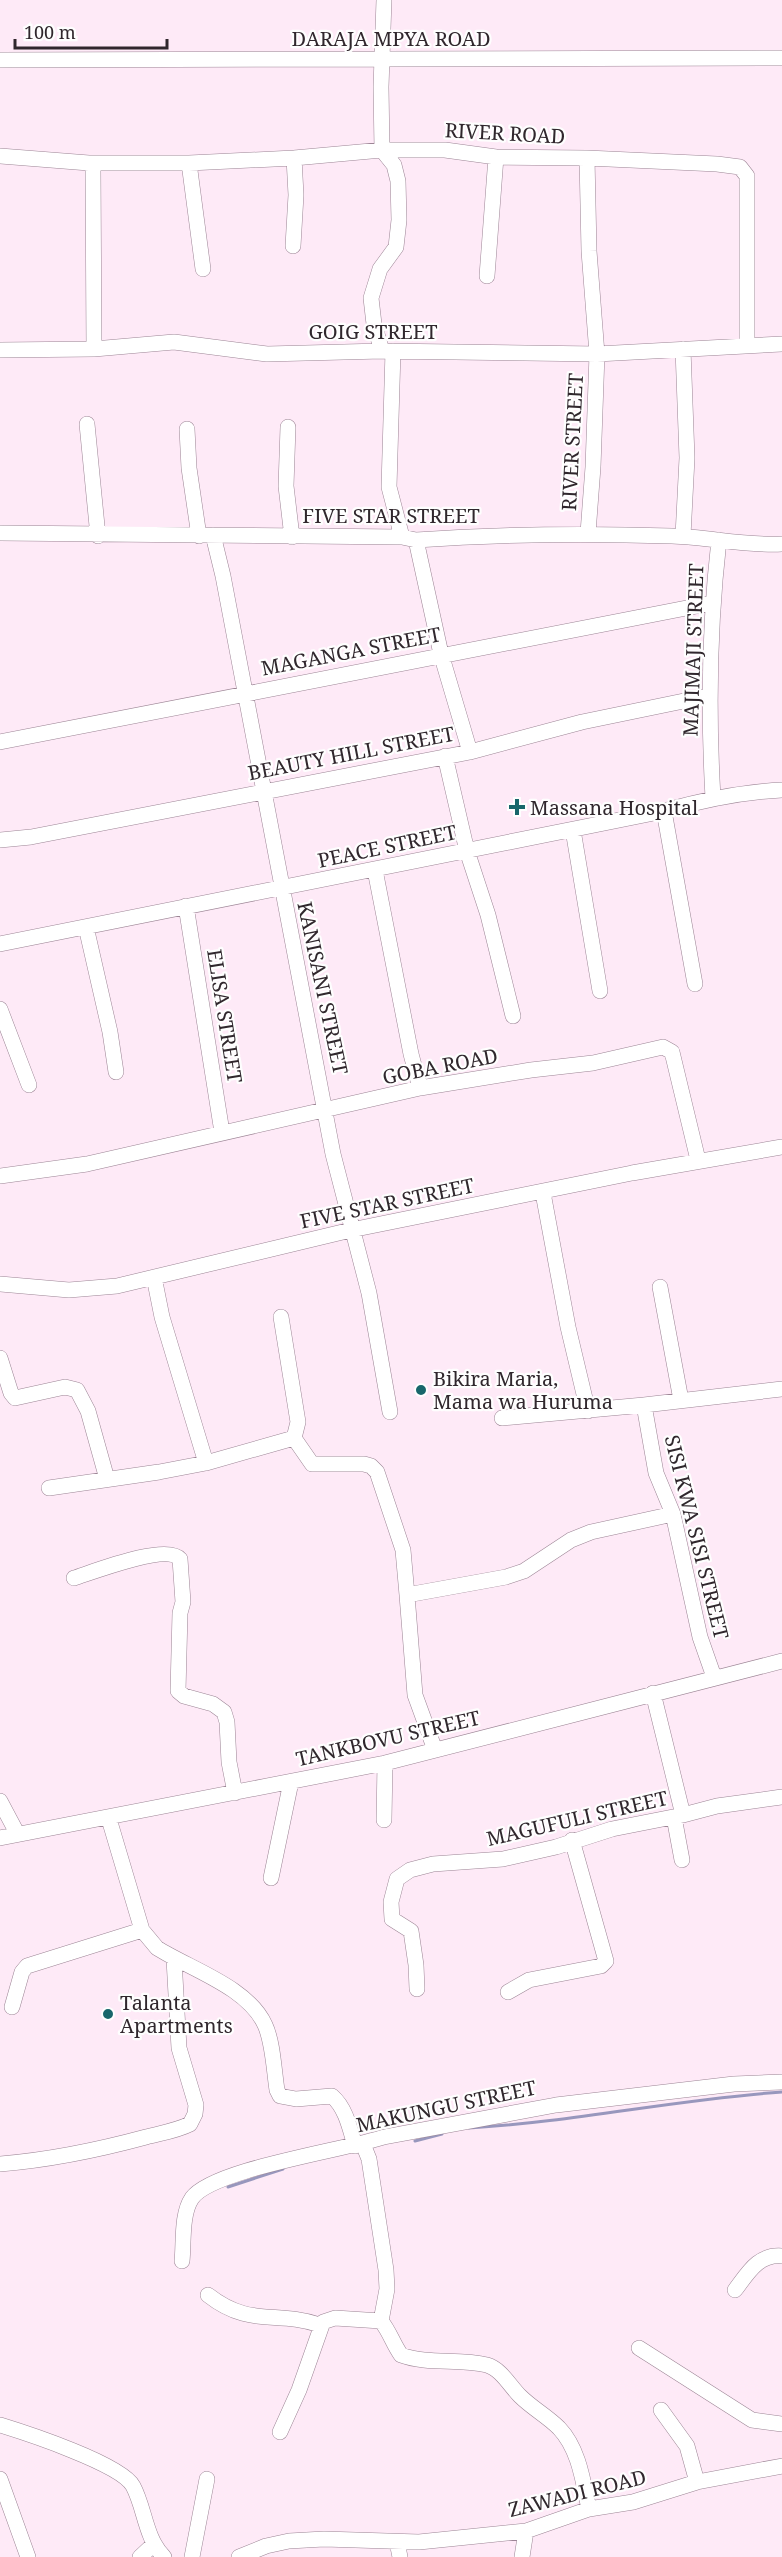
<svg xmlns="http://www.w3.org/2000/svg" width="782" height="2557" viewBox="0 0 782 2557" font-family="'Noto Serif',serif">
	<rect width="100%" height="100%" fill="#feeaf7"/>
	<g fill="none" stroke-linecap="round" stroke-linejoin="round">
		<path stroke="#9897bd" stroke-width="3" d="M469,2128C574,2122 677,2099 782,2092
			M415,2141L442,2134
			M228,2187L283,2169"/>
		<defs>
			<path id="minor" d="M0,60L782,58
				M0,156L89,163L93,168L94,349
				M587,158L589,251L597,354L593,467L588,533
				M89,163H189L294,158L382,150H445L496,157L587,158L717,164L740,167L747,176V345
				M189,163L203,269
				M293,246L296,195L294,158
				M487,276L496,157
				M0,350L94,349L174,342L267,354L382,351L597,354L782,344
				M382,351L374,324L371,298L380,269L396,247L399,220L398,181L394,165L382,150L381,87L384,0
				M393,351L389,487L402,537
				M87,424L98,536
				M288,427L286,486L292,537
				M187,429L189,468L199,536
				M0,533L402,537L416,540C502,534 586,533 672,536C709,537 745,546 782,544
				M213,535L223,576L333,1154L369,1293L390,1412
				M683,536L687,458L683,349
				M416,540L441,654L470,752
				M0,742L712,603
				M445,756L467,851L488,915L513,1016
				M713,798C708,710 709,627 719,540
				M664,811L695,984
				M573,830L600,991
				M0,840L31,837L470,752L582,722L708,696
				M375,870L411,1054L420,1088
				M186,906L222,1132
				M86,927L110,1032L116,1072
				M0,944L664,811C703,800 741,792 782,790
				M0,1009L29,1085
				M0,1176L87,1164L420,1088L531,1070L593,1063L663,1047L672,1052L698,1160
				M543,1193L568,1327L588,1411
				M154,1277L162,1317L206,1463
				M0,1284L69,1290L117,1286L351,1230L632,1173L782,1147
				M660,1287L681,1400
				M0,1358L11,1393L15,1398L65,1387L77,1390L88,1411L107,1479
				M644,1405L656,1473L673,1514L700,1637L714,1677
				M502,1418L644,1405L782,1389
				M294,1438L312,1464H364L371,1466L377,1472L403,1550L407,1595
				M49,1488L159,1472L206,1463L294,1438L298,1422L281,1317
				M74,1578C93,1572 167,1543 180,1559L183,1602L180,1613L178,1691L184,1696L213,1704L224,1712L227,1722L229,1762L235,1793
				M653,1693L683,1815
				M435,1750L415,1695L407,1595L506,1577L524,1571L571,1540L591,1532L673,1514
				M0,1801L17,1833
				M674,1817L682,1860
				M109,1819L142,1930L157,1948C190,1969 248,1987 265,2025C273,2042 274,2071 277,2090L280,2096L296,2099L332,2096C346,2108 350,2129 355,2146
				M384,1820L385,1763
				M0,1838L385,1763L782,1661
				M271,1878L291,1782
				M417,1989L416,1965L411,1931L392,1919L391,1902L397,1879L410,1870L433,1864L503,1859L556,1847L612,1829L683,1815L717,1806L782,1797
				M508,1992L529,1980L601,1966L606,1961L572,1840
				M12,2007L22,1972L27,1966L142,1930
				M363,2144L369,2159L386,2270L387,2289L381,2321
				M0,2164C49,2160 98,2150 146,2137C161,2133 176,2131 190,2124L195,2114L196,2105L179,2048L174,1959
				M182,2261C184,2243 181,2214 192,2198C213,2169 345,2150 384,2137L556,2105L734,2084L782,2082
				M735,2290C748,2273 758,2254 782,2256
				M208,2295C250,2328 276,2310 320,2325
				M639,2348L752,2420L782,2424
				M661,2410L687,2446L697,2482
				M0,2425C26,2433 121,2464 133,2486C145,2508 145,2538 164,2557
				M280,2432L299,2390L323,2322L335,2318L381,2321C390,2332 393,2344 401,2355C428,2365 459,2358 487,2365C501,2369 510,2386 520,2396C532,2408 547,2416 559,2428C579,2449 583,2481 589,2509
				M0,2479L28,2557
				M397,2542L400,2557
				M140,2557L154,2544
				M192,2557L207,2479
				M239,2557L266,2546L289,2541L324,2539L419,2542L526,2531L589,2509L633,2502L697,2482L782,2466
				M522,2557L526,2531"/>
		</defs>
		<use href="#minor" stroke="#9c8595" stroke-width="16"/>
		<use href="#minor" stroke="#fff" stroke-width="15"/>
	</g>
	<g fill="#18666b" stroke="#fefefe" stroke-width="2">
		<path d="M514 798h6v6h6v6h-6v6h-6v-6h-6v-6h6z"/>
		<circle cx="421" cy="1390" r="6"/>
		<circle cx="108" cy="2014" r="6"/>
	</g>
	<g text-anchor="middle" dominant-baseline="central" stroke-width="4.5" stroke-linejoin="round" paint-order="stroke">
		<g font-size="20" fill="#30272d" stroke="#fefefe">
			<text x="391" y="38">DARAJA MPYA ROAD</text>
			<text transform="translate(505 133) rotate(3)">RIVER ROAD</text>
			<text x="373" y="331">GOIG STREET</text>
			<text transform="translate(572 442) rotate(-87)">RIVER STREET</text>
			<text x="391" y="515">FIVE STAR STREET</text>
			<text transform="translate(693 650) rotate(-88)">MAJIMAJI STREET</text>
			<text transform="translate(351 651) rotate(-11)">MAGANGA STREET</text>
			<text transform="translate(351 753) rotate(-11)">BEAUTY HILL STREET</text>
			<text transform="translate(387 846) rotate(-12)">PEACE STREET</text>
			<text transform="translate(323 988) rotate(78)">KANISANI STREET</text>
			<text transform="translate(225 1016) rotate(81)">ELISA STREET</text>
			<text transform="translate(440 1066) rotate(-11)">GOBA ROAD</text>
			<text transform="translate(387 1203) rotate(-12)">FIVE STAR STREET</text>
			<text transform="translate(697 1537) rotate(76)">SISI KWA SISI STREET</text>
			<text transform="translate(388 1738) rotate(-13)">TANKBOVU STREET</text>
			<text transform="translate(577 1818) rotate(-13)">MAGUFULI STREET</text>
			<text transform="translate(446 2106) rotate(-12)">MAKUNGU STREET</text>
			<text transform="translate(577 2493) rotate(-14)">ZAWADI ROAD</text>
		</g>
		<g font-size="20" fill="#30272d" stroke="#fefefe" text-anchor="start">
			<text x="530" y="807">Massana Hospital</text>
			<text x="433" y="1378">Bikira Maria,<tspan x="433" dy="23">Mama wa Huruma</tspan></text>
			<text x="120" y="2002">Talanta<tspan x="120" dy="23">Apartments</tspan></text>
		</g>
	</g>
	<path d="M15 39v9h152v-9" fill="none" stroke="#30272d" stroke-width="3"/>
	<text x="24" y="39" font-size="18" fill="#30272d" stroke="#fefefe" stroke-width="4.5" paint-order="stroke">100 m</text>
</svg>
